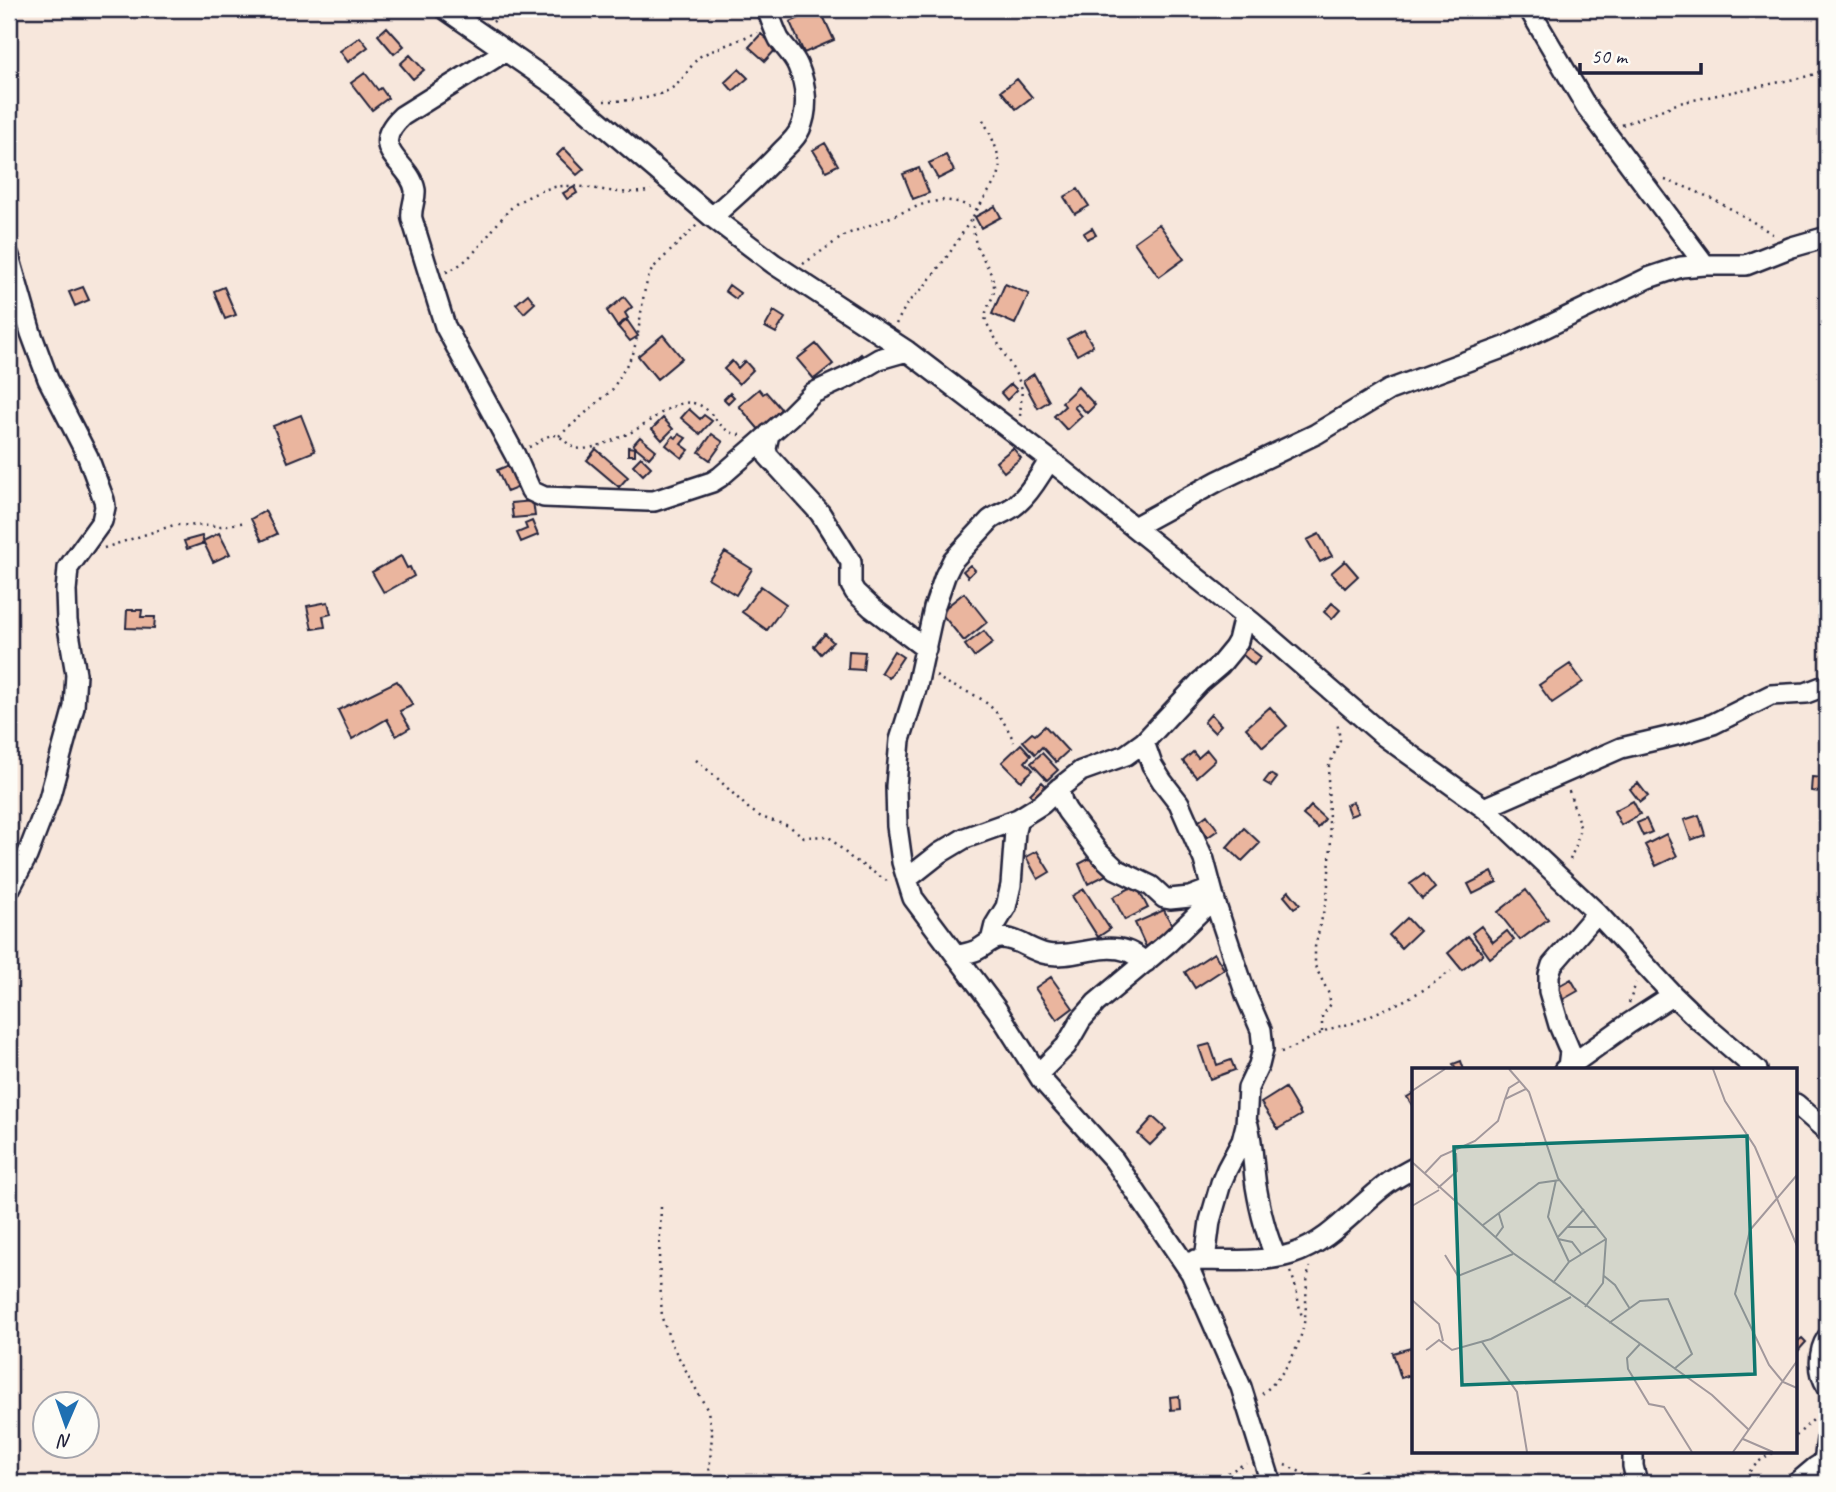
<svg xmlns="http://www.w3.org/2000/svg" width="1836" height="1492" viewBox="0 0 1836 1492" font-family="Caveat,sans-serif">
	<rect width="100%" height="100%" fill="#f7e7dc"/>
	<filter id="ink" filterUnits="userSpaceOnUse"><feTurbulence type="fractalNoise" baseFrequency=".0143" numOctaves="2"/><feDisplacementMap in="SourceGraphic" scale="14" xChannelSelector="R" yChannelSelector="G"/><feConvolveMatrix kernelMatrix="1 2 1 2 8 2 1 2 1" color-interpolation-filters="sRGB"/></filter>
	<g filter="url(#ink)">
		<path fill="#eab59e" stroke="#22223b" stroke-width="2" d="M820,9L834,40L804,53L790,22Z
			M387,27L404,46L394,54L378,35Z
			M761,34L777,48L765,61L749,47Z
			M360,37L368,47L348,62L340,51Z
			M410,55L424,70L413,79L400,64Z
			M739,69L748,78L733,91L725,82Z
			M365,73L378,90L381,88L388,98L372,110L351,83Z
			M1017,79L1032,97L1016,109L1001,91Z
			M825,143L838,165L826,171L813,150Z
			M564,148L584,169L577,175L557,155Z
			M946,155L954,171L938,179L929,163Z
			M919,168L929,193L913,199L903,174Z
			M574,187L577,193L567,199L563,193Z
			M1078,189L1089,206L1075,214L1064,197Z
			M995,206L1001,217L981,228L975,217Z
			M1159,224L1184,259L1159,277L1134,242Z
			M1092,228L1096,235L1087,239L1084,233Z
			M1005,284L1029,294L1015,324L992,314Z
			M729,285L740,293L736,299L725,291Z
			M83,287L89,300L75,306L69,292Z
			M224,287L236,315L225,319L214,291Z
			M528,294L535,303L524,313L516,304Z
			M624,297L632,307L625,313L628,318L617,326L607,311Z
			M774,311L785,318L776,333L765,327Z
			M627,320L638,336L630,341L618,327Z
			M1084,330L1093,346L1077,355L1067,339Z
			M663,335L682,358L657,379L638,356Z
			M816,344L833,364L814,379L797,359Z
			M861,354L868,362L852,374L846,366Z
			M732,361L738,368L745,361L753,370L739,384L724,369Z
			M1034,374L1049,401L1038,408L1023,381Z
			M1011,384L1017,390L1007,400L1001,393Z
			M1078,387L1095,405L1087,413L1078,404L1074,407L1082,416L1067,430L1054,416L1065,406L1062,402Z
			M759,389L763,394L766,392L781,409L777,413L780,416L761,432L739,406Z
			M730,393L734,397L728,403L724,399Z
			M689,409L700,419L704,415L712,421L700,434L681,418Z
			M301,415L315,451L288,462L273,426Z
			M663,418L673,429L662,440L652,429Z
			M679,434L686,438L681,444L689,450L682,458L666,445L673,436L676,438Z
			M712,434L723,442L710,460L699,452Z
			M640,437L656,450L649,458L633,445Z
			M628,447L635,448V455H628Z
			M1013,448L1021,458L1004,472L996,462Z
			M596,449L628,477L619,487L587,460Z
			M641,457L651,467L643,475L633,465Z
			M509,465L512,474L516,472L522,486L507,492L497,470Z
			M533,501L535,516L513,518L511,503Z
			M265,511L277,534L262,541L251,519Z
			M532,521L538,535L521,542L517,533L527,529L525,524Z
			M219,533L230,554L213,562L203,541Z
			M1319,534L1332,556L1320,562L1307,540Z
			M202,536L204,543L187,549L184,541Z
			M725,552L752,569L736,595L708,578Z
			M401,556L407,568L410,567L414,576L384,593L372,572Z
			M1345,561L1358,576L1345,588L1331,573Z
			M970,565L975,570L968,577L963,571Z
			M761,586L786,604L767,630L742,612Z
			M964,593L987,622L964,641L940,612Z
			M328,602L331,614L323,616L325,627L312,629L307,606Z
			M1332,603L1340,610L1332,619L1324,612Z
			M127,610H142L141,617H155L154,629L126,628Z
			M984,631L993,643L974,657L965,645Z
			M825,634L833,642L821,654L814,646Z
			M1248,647L1261,657L1254,665L1242,654Z
			M849,651L865,652L863,670L848,669Z
			M894,651L903,657L889,678L881,672Z
			M1570,664L1583,682L1552,703L1539,685Z
			M397,681L413,705L400,711L410,728L396,736L387,719L352,739L338,710Z
			M1270,707L1287,726L1263,747L1246,728Z
			M1211,714L1221,725L1214,732L1204,722Z
			M1045,726L1068,751L1056,762L1042,747L1035,754L1023,741L1032,733L1035,735Z
			M1021,744L1031,755L1025,762L1033,770L1021,781L1002,762Z
			M1207,750L1215,760L1196,777L1183,761L1193,752L1198,758Z
			M1042,753L1058,770L1047,780L1031,763Z
			M1270,774L1277,778L1271,786L1264,782Z
			M1812,777L1821,778L1819,792L1811,791Z
			M1042,782L1049,789L1037,801L1030,794Z
			M1638,783L1648,796L1640,802L1630,789Z
			M1633,801L1640,814L1621,825L1614,811Z
			M1353,802L1358,813L1350,816L1346,805Z
			M1311,806L1325,819L1318,828L1303,815Z
			M1207,815L1218,830L1208,837L1198,822Z
			M1699,815L1705,835L1691,840L1684,820Z
			M1646,819L1652,832L1643,836L1637,823Z
			M1244,828L1260,843L1242,861L1227,847Z
			M1666,834L1677,856L1656,866L1645,845Z
			M1037,851L1050,872L1038,879L1026,857Z
			M1096,855L1106,875L1088,884L1079,864Z
			M1492,872L1497,882L1473,894L1468,884Z
			M1424,874L1435,888L1422,899L1410,884Z
			M1136,885L1148,908L1125,920L1113,897Z
			M1084,889L1110,929L1098,937L1072,896Z
			M1526,890L1548,919L1520,940L1498,912Z
			M1289,891L1300,904L1294,908L1284,896Z
			M1164,910L1176,933L1146,947L1135,923Z
			M1407,918L1419,931L1401,948L1389,935Z
			M1481,926L1493,942L1507,931L1514,940L1490,958L1472,933Z
			M1468,936L1483,954L1462,970L1448,953Z
			M1214,953L1224,969L1195,988L1185,972Z
			M1051,977L1073,1008L1057,1020L1035,988Z
			M1571,979L1578,991L1562,1000L1555,988Z
			M1210,1044L1217,1065L1231,1060L1235,1070L1210,1079L1199,1047Z
			M1461,1061L1464,1070H1456L1453,1064Z
			M1285,1088L1301,1115L1278,1129L1261,1103Z
			M1414,1093V1108L1407,1097Z
			M1153,1117L1166,1129L1150,1145L1138,1134Z
			M1802,1338L1806,1342L1797,1352L1796,1339L1798,1341Z
			M1414,1347V1374L1401,1378L1393,1353Z
			M1179,1396L1180,1409L1171,1410L1170,1397Z
			M1365,1470L1370,1483H1347L1344,1478Z"/>
		<g fill="none" stroke-linecap="round" stroke-linejoin="round">
			<defs>
				<path id="minor" d="M445,9L566,93L712,217L774,264L907,351L1050,460L1253,623L1384,736L1491,813L1597,913L1673,995L1700,1021L1757,1070
					M1529,9L1586,106L1705,265
					M504,52L402,116C365,151 410,161 415,190C416,200 410,209 412,219L445,326L515,455L531,491L544,497L648,501H654L712,482L720,477L789,417L813,393L850,376L879,359L907,351
					M712,217C735,197 758,176 779,154C786,146 796,139 800,129C809,109 806,85 798,66C794,56 785,48 779,39C774,29 771,19 767,9
					M9,256L31,333L48,379L88,457L104,500L105,507L102,521L68,568L66,591L67,621L76,674L74,707L49,799L27,856L9,890
					M769,434L766,449L768,456L820,513L851,562V585L855,592L872,608L926,649
					M1050,460C1040,474 1032,491 1019,502C1011,511 999,513 990,520L953,560L945,576L934,608L917,686L900,740L896,786L897,826L902,862L907,879L913,898L997,1010L1041,1079L1114,1160L1191,1273L1241,1387L1271,1483
					M1134,527L1218,481L1316,434L1389,390L1505,347L1648,278L1681,267L1705,265H1746L1792,247L1827,237
					M1144,742L1152,765L1162,781L1179,803L1204,860L1216,905L1246,995L1261,1030L1263,1049L1259,1065L1248,1088L1246,1125L1242,1141L1227,1169L1221,1183L1210,1221L1205,1260
					M1059,788L1062,802L1067,811L1098,852L1116,869L1151,886L1164,898L1170,899L1190,897L1211,889
					M1484,808L1621,748L1681,734L1713,724L1771,695L1806,693L1827,685
					M907,879L940,853L965,838L1018,819L1042,804L1057,790L1081,771L1126,755L1144,742L1200,682L1220,665L1234,648L1238,641L1244,616
					M991,941L995,925L1006,907L1011,885L1015,831L1018,819
					M956,956C963,954 970,953 977,950C985,946 992,938 1001,938C1017,938 1031,951 1047,954C1073,959 1101,942 1127,951C1134,953 1140,959 1146,962
					M1568,1067L1570,1051L1559,1025L1549,991V975L1552,965L1597,913
					M1564,1070L1628,1024L1673,995
					M1038,1074L1066,1046L1081,1020L1096,1003L1169,942L1213,899
					M1796,1104L1827,1131
					M1248,1125C1253,1145 1253,1166 1256,1186C1260,1210 1266,1235 1276,1257
					M1195,1260C1226,1260 1262,1263 1292,1254C1330,1242 1355,1208 1387,1184C1395,1178 1405,1173 1414,1168
					M1827,1338C1818,1351 1818,1373 1827,1386
					M1633,1452V1466L1637,1483
					M1824,1462L1827,1439
					M1797,1483L1816,1467L1827,1460"/>
			</defs>
			<use href="#minor" stroke="#22223b" stroke-width="24"/>
			<path stroke="#22223b" stroke-width="2.5" stroke-dasharray="2 5" stroke-linecap="butt" d="M493,22L506,9
				M604,101C626,101 659,100 676,85C686,77 691,63 702,55L758,32
				M1622,125L1679,103L1809,76L1827,69
				M1665,180C1705,192 1739,213 1774,235
				M972,219C973,228 974,238 977,247C983,260 995,275 994,290C993,302 983,309 986,322L1018,378L1022,389L1020,416
				M803,264L845,235L926,203L944,200L958,202L978,210
				M446,272C475,261 491,228 511,208C519,200 534,194 544,190C576,177 615,200 651,190
				M896,324L908,302L923,288L949,254L998,177C1004,158 990,133 981,116
				M559,436L612,390L633,354L638,333L644,293L649,275L653,268L697,225
				M529,447C537,445 544,436 553,435C561,435 565,442 571,446C583,455 614,440 627,434C647,426 672,399 693,403C709,406 714,420 725,429C729,432 735,434 740,435
				M104,548L174,525L221,526L247,522
				M936,676C948,685 962,689 976,696C994,706 1006,723 1014,742
				M696,760L716,777L749,809L761,817L789,826L804,837L828,836L850,857L890,883
				M1569,791L1580,827L1576,845L1569,862
				M1629,1003L1636,983
				M1322,1032V1016L1331,1004L1328,992L1315,966V947L1327,897L1331,846L1329,823L1328,776L1329,766L1340,740L1337,721
				M1281,1052L1292,1048L1329,1029L1353,1023L1401,1002L1427,988L1451,971
				M661,1207L659,1259L662,1318L672,1345L708,1411L712,1434L709,1475L711,1483
				M1290,1272C1298,1286 1297,1304 1303,1319
				M1262,1394C1285,1375 1301,1347 1305,1317C1307,1301 1305,1283 1310,1267
				M1796,1436L1813,1420L1827,1412
				M1285,1465L1325,1483
				M1209,1483L1246,1463
				M1742,1483C1750,1469 1760,1458 1775,1452"/>
			<use href="#minor" stroke="#fdfcf7" stroke-width="19"/>
		</g>
	</g>
	<g transform="translate(1412 1068)">
		<rect width="385" height="385" fill="#f7e7dc"/>
		<path fill="none" stroke="#a2989c" stroke-width="2" d="M97,1L117,24L146,110L194,171L191,215L173,239M301,1L313,33L343,79L385,178M0,23L33,1M93,31L97,20L108,13M0,94L101,185L300,327L337,362M12,106L29,88L63,73L86,53L93,31L114,21M385,107L338,162L323,226L357,297L371,314L385,320M144,112L136,149L157,194M26,120L45,103L44,85M0,138L27,122M71,157L127,115L148,112M155,159H185M83,170L91,159L87,146M145,170L172,141M146,171L160,174L170,187M33,187L46,208L101,186M192,208L203,217L218,241M141,215L157,194L194,171M0,232L27,256L31,273M197,255L228,233L256,231L280,286L262,301M70,274L105,324L115,384M228,276L215,290L216,301L237,336L252,339L280,384M14,282L27,272L40,282L79,271L159,229M331,371L361,384M321,384L385,293"/>
		<path fill="#0f766e" fill-opacity="0.15" stroke="#0f766e" stroke-width="3.5" d="M335,68L343,306L50,317L42,79Z"/>
		<rect width="385" height="385" fill="none" stroke="#22223b" stroke-width="3.5"/>
	</g>
	<rect width="1836" height="1492" fill="none" stroke="#fdfcf7" stroke-width="35"/>
	<rect x="18" y="18" width="1801" height="1457" fill="none" stroke="#22223b" stroke-width="2.5" filter="url(#ink)"/>
	<g transform="translate(66 1425) rotate(182)"><circle r="33" fill="#fdfcf7" stroke="#a5a5ac" stroke-width="2"/>
	<path d="M0-5L12 26L0 18L-12 26Z" fill="#1f6fb2"/>
	<text y="-10" font-size="19" font-weight="bold" text-anchor="middle" fill="#22223b">N</text>
	</g>
	<path d="M1580 63v10h121v-10" fill="none" stroke="#22223b" stroke-width="3.5"/>
	<text x="1591" y="63" font-size="21" fill="#22223b" stroke="#fdfcf7" stroke-width="5" paint-order="stroke">50 m</text>
</svg>
